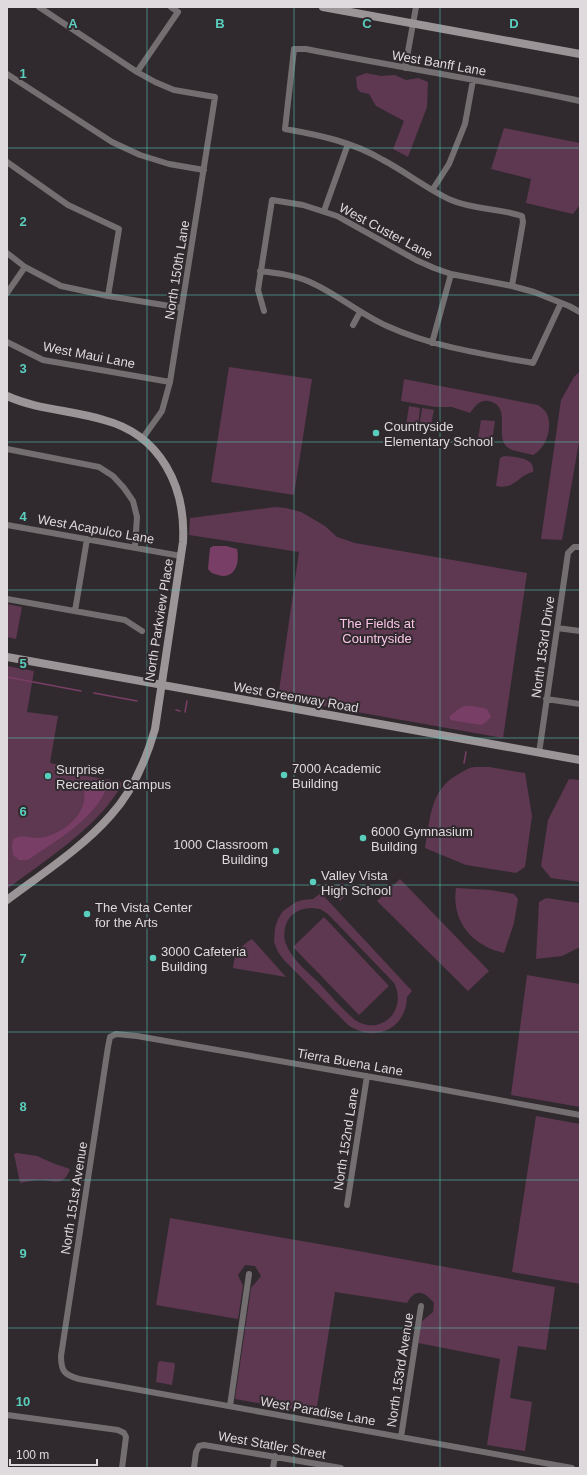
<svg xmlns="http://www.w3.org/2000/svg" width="587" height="1475" viewBox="0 0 587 1475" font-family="Arial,sans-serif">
	<rect width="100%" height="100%" fill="#302a2e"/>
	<path fill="#5e3751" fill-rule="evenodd" d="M366,73L381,76L395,75L406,80L418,78L428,82L427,107L408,157L393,149L404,121L376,106L369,94L360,92L357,88L356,77Z
		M504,128L580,143V205L573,214L526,203L531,179L491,169Z
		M229,367L312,379L294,495L211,482Z
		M580,371V436L562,540L541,539L561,400L574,377Z
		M404,379L538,405C541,407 545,410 547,414C553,428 546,448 533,455C525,452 512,452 506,446C495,433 512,407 489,401C480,399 475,406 470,413L452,407H435L401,401Z
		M409,406L420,408L418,427L406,425Z
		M422,408L434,410L430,429L419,428Z
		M481,420L495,421L492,441L478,439Z
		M504,456C513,457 536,457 533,472C517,476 515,490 496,486L500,458Z
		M275,507L286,508L301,512L325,526L337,537L355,543L527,573L503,738L278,698L299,552L189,535L190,518Z
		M7,604L22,607L16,639L7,637Z
		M7,666L34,671L27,712L58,716L50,763L60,765V772L119,781L123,784C116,794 110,803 103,811C75,842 40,864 7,889Z
		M474,767H489L525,773L532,816L525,867L516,873L466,865L425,848C430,820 430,790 457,775C463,771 468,768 474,767Z
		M569,779L580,780V882L551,878L541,866L548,820Z
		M400,879L489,971L468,991L377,901Z
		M343,883L344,887V897L340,901L327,889Z
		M456,888L491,890L514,894L518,899L514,923L504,953C472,946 451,921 456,888Z
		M321,893L412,991L407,997C406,1030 374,1043 348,1025L284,960L278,952L274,942L275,928L278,919L283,911L296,902L303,900L313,899ZM312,908L320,909L328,914L394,983C408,1010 381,1037 355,1020C342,1009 331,996 320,984C309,973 292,960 286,944C283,937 284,927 288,920C293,912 302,908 312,908Z
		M546,898L580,903V947L562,956L536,959L539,902Z
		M324,917L389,986L359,1015L293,947Z
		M252,939L286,977L233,968C234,954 240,946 252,939Z
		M527,975L580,984V1107L511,1095Z
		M536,1116L580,1124V1284L512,1272Z
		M17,1153L37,1156L55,1164L70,1169C63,1188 55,1180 39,1180C33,1180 26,1182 20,1183L14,1154Z
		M170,1218L342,1248L555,1287L546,1350L518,1346L510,1398L532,1402L525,1451L487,1445L500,1359L418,1343L421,1322L433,1312L434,1303C424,1291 416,1288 407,1303L335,1292L316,1413L235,1399L251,1288L261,1276L255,1266L245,1265L238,1275L243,1286L238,1319L156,1305Z
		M160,1361L174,1363L175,1365L172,1385L156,1382L158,1363Z"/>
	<path fill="#793e66" d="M213,546H226L237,549C240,563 235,580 218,575C214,574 211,573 208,569L210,548Z
		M464,706H473L487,709L491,717L485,723L481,725L450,720V716L457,710Z
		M91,785L104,788L106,790C91,822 55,841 28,860H19L13,855C12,850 11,844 14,839C19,834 32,838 38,838C57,837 81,820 84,801C85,797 84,793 84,789L87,786Z"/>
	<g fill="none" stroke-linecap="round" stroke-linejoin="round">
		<path stroke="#793e66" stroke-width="1.5" d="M7,677L81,691
			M94,693L137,701
			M176,710L180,711
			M185,712L187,701
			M464,763L466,752"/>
		<path stroke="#736f71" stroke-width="6" d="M39,7L137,72L155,82L174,90L215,97L170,382L162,411L142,439
			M405,68L416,7
			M137,72L178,12L171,7
			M7,74L112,142L140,155L169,164L204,170
			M7,162L68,205L119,229L108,296
			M433,189L449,164L465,124L473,80
			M324,211L348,144
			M7,253L25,267L61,286L108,296L182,308
			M260,271C277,273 294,275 310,282C337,294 360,314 387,326C433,347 483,354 533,363L561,303
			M512,286L523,222L522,216C499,208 474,210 451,200C427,189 406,172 383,160C353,142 319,135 285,129L294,49H306C397,67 489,81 580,101
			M7,293L25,267
			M264,311L258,290L272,200L303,205L337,216L416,260L434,268L451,274L512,286L534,292L569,306L580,312
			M353,325L360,312
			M7,342L43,360L170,382
			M432,343L451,274
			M7,449L99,467L113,476L124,488L133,501L137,517L135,547
			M7,525L181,556
			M7,599L125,620L142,631
			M75,611L87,539
			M557,628L580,631
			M546,699L580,704
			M539,753L568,553L574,547H580
			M347,1205L367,1076
			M230,1406L249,1274
			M7,1415L118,1430L124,1433L126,1437L122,1468
			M401,1437L421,1306
			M194,1468L196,1452L199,1446L204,1445L341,1468
			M273,1468L275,1456
			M572,1468L79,1379C65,1375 61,1372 61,1356L108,1047L110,1037L116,1034L137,1036L423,1086L580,1115"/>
		<path stroke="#9b9598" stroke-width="8" d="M323,7L580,54
			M7,396C38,410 72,410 104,420C161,435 186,487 183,542L155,729C146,760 133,791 111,815C82,848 43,873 7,900
			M7,657L580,760"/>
	</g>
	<path fill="none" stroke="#5acebd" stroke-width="1" stroke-opacity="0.55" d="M147,7V1468M294,7V1468M440,7V1468M7,148H580M7,295H580M7,442H580M7,590H580M7,738H580M7,885H580M7,1032H580M7,1180H580M7,1328H580"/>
	<g fill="#5acebd" stroke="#302a2e" stroke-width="1.5">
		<circle cx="376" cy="433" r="4"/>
		<circle cx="284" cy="775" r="4"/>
		<circle cx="48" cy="776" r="4"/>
		<circle cx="363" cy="838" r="4"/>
		<circle cx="276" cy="851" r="4"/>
		<circle cx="313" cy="882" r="4"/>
		<circle cx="87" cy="914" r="4"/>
		<circle cx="153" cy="958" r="4"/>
	</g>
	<g text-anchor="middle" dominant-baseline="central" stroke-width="4" stroke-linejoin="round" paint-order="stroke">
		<g font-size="13" fill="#dfdadd" stroke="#302a2e">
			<text transform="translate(439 63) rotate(10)">West Banff Lane</text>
			<text transform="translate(386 231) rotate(28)">West Custer Lane</text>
			<text transform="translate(177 270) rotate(-81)">North 150th Lane</text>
			<text transform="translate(89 355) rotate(11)">West Maui Lane</text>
			<text transform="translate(96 529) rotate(10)">West Acapulco Lane</text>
			<text transform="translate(159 620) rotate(-81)">North Parkview Place</text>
			<text transform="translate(543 647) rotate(-82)">North 153rd Drive</text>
			<text transform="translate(296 697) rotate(10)">West Greenway Road</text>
			<text transform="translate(350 1062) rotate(10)">Tierra Buena Lane</text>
			<text transform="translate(346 1139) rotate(-81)">North 152nd Lane</text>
			<text transform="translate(74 1198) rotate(-81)">North 151st Avenue</text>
			<text transform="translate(400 1370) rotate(-81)">North 153rd Avenue</text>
			<text transform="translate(318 1411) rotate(10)">West Paradise Lane</text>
			<text transform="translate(272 1445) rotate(10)">West Statler Street</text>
		</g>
		<g font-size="13" fill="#dfdadd" stroke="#302a2e" text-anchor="start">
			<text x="384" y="426">Countryside<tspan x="384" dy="15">Elementary School</tspan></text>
			<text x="292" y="768">7000 Academic<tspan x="292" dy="15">Building</tspan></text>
			<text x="56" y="769">Surprise<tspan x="56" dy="15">Recreation Campus</tspan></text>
			<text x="371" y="831">6000 Gymnasium<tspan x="371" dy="15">Building</tspan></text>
			<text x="268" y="844" text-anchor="end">1000 Classroom<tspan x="268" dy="15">Building</tspan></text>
			<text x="321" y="875">Valley Vista<tspan x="321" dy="15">High School</tspan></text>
			<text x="95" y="907">The Vista Center<tspan x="95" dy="15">for the Arts</tspan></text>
			<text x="161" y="951">3000 Cafeteria<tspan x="161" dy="15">Building</tspan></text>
		</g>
		<g font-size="13" fill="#fbc4e7" stroke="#302a2e">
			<text x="377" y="623">The Fields at<tspan x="377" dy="15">Countryside</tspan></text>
		</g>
	</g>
	<g font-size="13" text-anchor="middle" font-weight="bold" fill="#5acebd" stroke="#302a2e" stroke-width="4" stroke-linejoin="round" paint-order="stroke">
		<text x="73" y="28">A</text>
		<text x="220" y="28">B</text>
		<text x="367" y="28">C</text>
		<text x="514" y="28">D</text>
		<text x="23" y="78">1</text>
		<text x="23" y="226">2</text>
		<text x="23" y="373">3</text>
		<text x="23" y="521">4</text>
		<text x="23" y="668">5</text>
		<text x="23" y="816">6</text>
		<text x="23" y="963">7</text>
		<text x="23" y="1111">8</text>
		<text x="23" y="1258">9</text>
		<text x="23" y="1406">10</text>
	</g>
	<rect width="587" height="1475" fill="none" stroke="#dfdadd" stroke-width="16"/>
	<path d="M10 1459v6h87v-6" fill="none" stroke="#dfdadd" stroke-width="2"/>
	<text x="16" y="1459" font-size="12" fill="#dfdadd" stroke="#302a2e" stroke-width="3" paint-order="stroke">100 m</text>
</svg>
